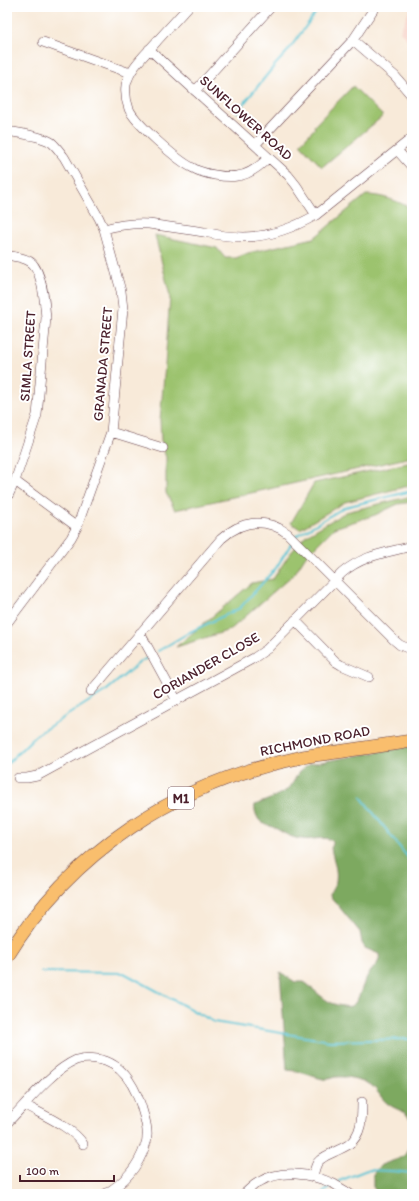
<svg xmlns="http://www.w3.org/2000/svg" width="419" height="1201" viewBox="0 0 419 1201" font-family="Itim,sans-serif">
	<rect width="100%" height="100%" fill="#fff"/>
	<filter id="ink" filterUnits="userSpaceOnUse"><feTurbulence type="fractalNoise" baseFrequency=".025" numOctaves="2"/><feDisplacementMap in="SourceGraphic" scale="8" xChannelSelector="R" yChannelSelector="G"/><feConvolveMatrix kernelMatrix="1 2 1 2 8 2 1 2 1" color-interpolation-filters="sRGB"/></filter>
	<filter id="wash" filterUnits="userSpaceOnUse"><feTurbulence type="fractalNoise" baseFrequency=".012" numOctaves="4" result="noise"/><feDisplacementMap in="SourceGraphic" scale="16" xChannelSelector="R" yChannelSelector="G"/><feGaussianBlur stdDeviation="0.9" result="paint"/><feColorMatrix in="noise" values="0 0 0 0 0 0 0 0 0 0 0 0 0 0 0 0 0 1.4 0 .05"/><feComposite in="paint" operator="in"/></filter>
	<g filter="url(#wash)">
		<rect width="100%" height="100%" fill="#f8ead9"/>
		<path fill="#f7d1c7" d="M411,7H412V45L400,31Z"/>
		<path fill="#9cc36e" stroke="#73714c" d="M353,86L383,116L322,167L300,144L315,128L314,126Z
			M366,195C382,195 398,201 412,209V457L175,510L166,493V457L164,452L165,447L161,441L160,420L165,365L170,296L155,235L217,248L225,258H236L248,253L314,238Z
			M412,462V485L345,502L300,529L291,523L314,483Z
			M412,496V502L398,504L375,515L334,528L305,557L295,573L230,630L176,647L252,583L273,579L289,555L305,536L346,512Z"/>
		<path fill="#7da961" stroke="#646446" d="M412,746L410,766L412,778V1122C406,1110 398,1111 388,1104C381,1099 378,1090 371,1085C362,1079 346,1076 335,1077C331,1078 327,1080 323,1079C310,1076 301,1071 287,1070L280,972L295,982H304L307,984C318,993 328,1005 343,1006C348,1007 351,1007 355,1003C361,995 362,984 368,975C372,968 381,964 379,954L365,948L362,943L360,932L330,896C330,891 335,887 336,881C338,870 333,859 331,848L333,844V841C324,835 312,841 302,839C290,838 283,832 273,827C268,825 262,824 259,820C256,815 254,810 255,805L270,799L287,790L291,786L299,772L309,764Z
			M412,1140V1194L389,1191L380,1192H377L373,1187V1174L381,1165L398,1159L405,1155Z"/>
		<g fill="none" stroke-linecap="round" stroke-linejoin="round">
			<path stroke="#5bc5d6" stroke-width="2" d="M237,112L275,65L287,52L320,7
				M296,536L345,507L412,491
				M158,651L190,632L240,608L276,568L291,544
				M7,764L36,735L107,690L140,662L147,658
				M361,797L412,863
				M41,972L124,973L214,1022L330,1041L412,1039
				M339,1181L367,1170L391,1171L412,1173
				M322,1194L331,1186"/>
		</g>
	</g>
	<g filter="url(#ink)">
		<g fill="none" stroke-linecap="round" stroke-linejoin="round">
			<defs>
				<path id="minor" d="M188,7C178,18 168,29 157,41C146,54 130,67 126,85C125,93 126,101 129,109C135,123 178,161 193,168C203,174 226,178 237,176C249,175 260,166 268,158
					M353,40L395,76L412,96
					M43,42L130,73
					M149,49L288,175L296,185L316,215
					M195,91L271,7
					M7,131C19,133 41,136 51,142C56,146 60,152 64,157L99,218L104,229L121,291L123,309L111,432L77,527L71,538L7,623
					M255,145L353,40L375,7
					M397,150L412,167
					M104,229C119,225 133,223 149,224C167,227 186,229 204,232C217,235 230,237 244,237C269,237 295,227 316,215L412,138
					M7,255C14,257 23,257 29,261C42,267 45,305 46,318L38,405L37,415L15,481L7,498
					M111,432L163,448
					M15,481L77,527
					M295,620L336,662L341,665L369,677
					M140,633L176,699
					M91,691L221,539C241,521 264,517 287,533L394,640L400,645L412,650
					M18,778H27L37,776L254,658L267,649L342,573C363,555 386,553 412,546
					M25,1105C41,1114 74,1128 83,1144
					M7,1123C26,1104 51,1071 76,1060C83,1058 90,1058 97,1059C125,1063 138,1092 144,1116C147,1126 149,1137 145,1146C138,1167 124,1183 105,1194
					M313,1177C314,1172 315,1166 318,1162C322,1157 328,1155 334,1152C338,1150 343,1148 348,1145C362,1135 362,1118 362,1102
					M244,1194C249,1190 253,1185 259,1182C282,1169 310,1173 334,1184C339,1187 345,1191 350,1194"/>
				<path id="highway" d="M7,957C71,851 177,783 298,758C311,755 324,754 337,752C362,748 387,745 412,741"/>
			</defs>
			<use href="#minor" stroke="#643d45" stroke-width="10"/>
			<use href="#highway" stroke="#643d45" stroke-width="14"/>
			<use href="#minor" stroke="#fff" stroke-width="9"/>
			<use href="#highway" stroke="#f9be6d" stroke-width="13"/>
		</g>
	</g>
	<g text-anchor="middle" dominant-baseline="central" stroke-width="4" stroke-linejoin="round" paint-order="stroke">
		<rect fill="#fff" stroke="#80626b" stroke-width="1" x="168" y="787" width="26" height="22" rx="3"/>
		<g font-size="13" font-weight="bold" fill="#4a1f2b">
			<text x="181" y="798">M1</text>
		</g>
		<g font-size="14" fill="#4a1f2b" stroke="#fff">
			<text transform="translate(246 118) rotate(42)">SUNFLOWER ROAD</text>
			<text transform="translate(28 356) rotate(-86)">SIMLA STREET</text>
			<text transform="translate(103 364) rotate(-85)">GRANADA STREET</text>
			<text transform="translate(206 666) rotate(-30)">CORIANDER CLOSE</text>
			<text transform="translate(315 741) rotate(-11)">RICHMOND ROAD</text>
		</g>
	</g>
	<rect width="419" height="1201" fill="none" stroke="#fff" stroke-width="24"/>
	<path d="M20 1175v6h94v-6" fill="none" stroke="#4a1f2b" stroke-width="2"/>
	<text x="26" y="1175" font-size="12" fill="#4a1f2b" stroke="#ffffff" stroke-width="3" paint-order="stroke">100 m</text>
</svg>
